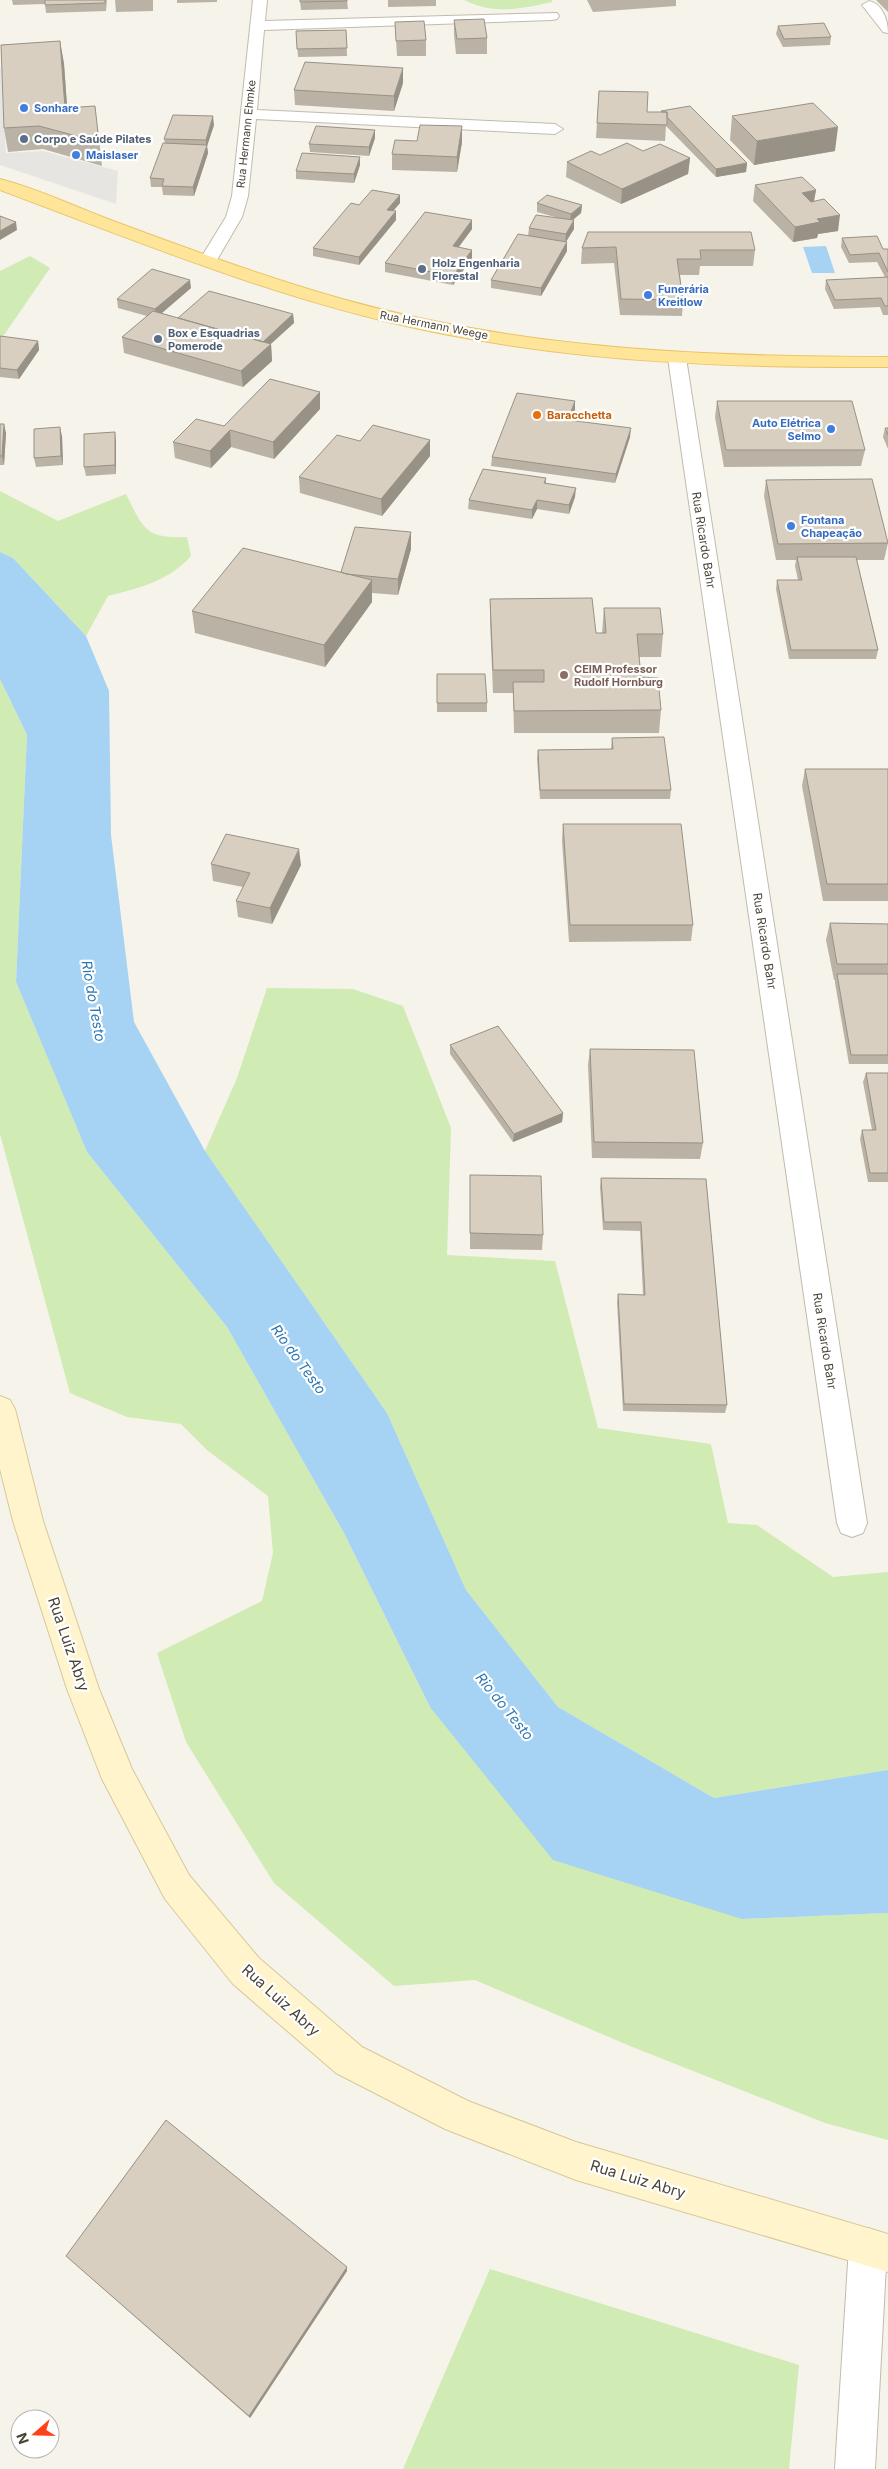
<svg xmlns="http://www.w3.org/2000/svg" width="888" height="2469" viewBox="0 0 888 2469" font-family="Inter,sans-serif">
	<rect width="100%" height="100%" fill="#f6f3eb"/>
	<path fill="#d0ebb3" d="M464,0H552V2C520,9 495,15 464,0Z
		M30,256L50,268L0,341V271Z
		M0,491L58,521L126,494C143,528 145,539 187,537L191,556C169,581 139,588 108,596L86,636L13,558L0,552Z
		M0,679L27,735L16,982L87,1152L227,1327L344,1533L430,1707L742,1919L888,1913V2140L825,2123L630,2046L475,1980L394,1986L274,1883L186,1742L157,1653L262,1601L273,1553L268,1496L207,1450L181,1424L127,1417L70,1393L0,1134Z
		M267,988L353,989L403,1006L451,1128L447,1255L555,1261L598,1428L711,1444L728,1523L757,1525L833,1577L888,1572V1770L714,1798L558,1707L466,1590L387,1413L205,1151L237,1078Z
		M490,2269L799,2365L789,2469H403Z"/>
	<path fill="#e7e5e2" d="M0,68H2L6,153L43,151L118,171L116,204L0,165Z"/>
	<path fill="#a6d2f3" d="M826,246L835,273H812L803,247Z
		M0,552L13,558L86,636L109,691L111,835L134,1022L205,1151L387,1413L466,1590L558,1707L714,1798L888,1770V1913L742,1919L553,1860L430,1707L344,1533L227,1327L87,1152L16,982L27,735L0,679Z"/>
	<g fill="none" stroke-linecap="round" stroke-linejoin="round">
		<defs>
			<path id="street" d="M253,0H267L265,21L557,13L559,16L557,19L552,20L264,30L257,110L555,124L563,129L555,134L256,119L248,196L242,217L214,265H202L199,261L226,217L232,196Z
				M869,1C883,4 888,21 888,33L883,32L862,5Z
				M677,353L683,354L686,358L867,1523L863,1533L852,1537L841,1533L837,1523L668,358L671,354Z
				M868,2228L882,2233L887,2247L875,2469H835L849,2247L854,2233Z"/>
			<path id="secondary" d="M0,1396L10,1400L15,1409L43,1521L99,1689L132,1769L189,1875L259,1958L362,2047L468,2101L576,2142L888,2234V2272L576,2180L445,2129L336,2073L233,1984L165,1899L102,1779L67,1689L13,1521L0,1469Z"/>
			<path id="primary" d="M0,179C39,189 78,208 116,222C191,250 265,277 342,299C520,349 704,357 888,357V367C741,368 594,363 449,335C294,306 147,245 0,190Z"/>
		</defs>
		<use href="#street" stroke="#c2bbad" stroke-width="2"/>
		<use href="#secondary" stroke="#d7c89a" stroke-width="2"/>
		<use href="#primary" stroke="#e8c466" stroke-width="2"/>
		<use href="#street" fill="#fff" fill-rule="evenodd"/>
		<use href="#secondary" fill="#fff4cb" fill-rule="evenodd"/>
		<use href="#primary" fill="#ffe59a" fill-rule="evenodd"/>
	</g>
	<path fill="#bab2a5" d="M12,0H107L106,11L46,13L45,4L13,5Z
		M115,0H153V11L116,12Z
		M177,0H217V2L177,3Z
		M300,0H347L348,9L301,10Z
		M388,0H436V6L388,7Z
		M587,0H676V6L593,12Z
		M876,0H888V12Z
		M454,20L487,38V54H456L454,35Z
		M395,22L426,40V56H397Z
		M778,26L831,37L830,45L783,47L776,34Z
		M346,30L347,56L298,57L296,31Z
		M60,41L64,64L67,108L98,130L102,166L43,149L8,152L4,128Z
		M403,83L394,111L295,105L294,90Z
		M599,91L647,112H661V111L747,163L746,172L716,177L666,126L665,141L596,138Z
		M732,116L835,151L754,165L730,140Z
		M214,125L207,146L208,153L194,196L163,195L162,187H151L150,178L165,143L164,139Z
		M462,126V142L457,172L392,170V154L417,141Z
		M375,138L369,156L310,152L309,144Z
		M643,151L690,158L688,174L621,204L566,177L567,162L600,155Z
		M360,157V165L354,183L296,179V171Z
		M755,185L816,190L814,201L838,231L818,234L817,238L793,242L753,201Z
		M400,195V203L393,211L396,220L359,265L313,256V248L359,205Z
		M537,203L582,205L581,213L573,220L574,229L566,242L567,251L541,296L491,288V280L528,236L529,228L555,217L537,212Z
		M472,220V229L458,247L472,250V258L453,285L385,272V263Z
		M588,232L755,250L753,266H700L699,275H680L683,300L682,316L620,315L614,263L581,264L582,248Z
		M842,238L883,249H888V315H883L880,307L834,309L825,289L826,280L885,277L877,262L849,263L841,247Z
		M191,288L162,313L178,318L293,314L294,323L271,344L272,361L243,387L124,353L122,337L147,316L118,308L117,299Z
		M0,336L38,341L39,350L19,379L0,377Z
		M575,401V410L571,420L630,437L615,483L491,466L492,457Z
		M717,401L865,450L861,466L724,467L715,417Z
		M320,409L274,459L231,447L211,468L175,458L173,442L224,426Z
		M0,424L6,433L4,465H0Z
		M885,428L888,435V449L883,437Z
		M62,436L63,465L36,467L34,458Z
		M430,440V456L382,516L300,493L299,477L360,441Z
		M116,441V474L86,476L84,467Z
		M546,478V483L575,497L569,514L537,509L532,519L468,509L469,500Z
		M766,480L888,543L884,560H857L878,650L876,659H789L776,589L777,580H798L795,566L796,560H776L764,496Z
		M411,532V549L398,595L372,593V602L325,667L195,633L192,611L341,572Z
		M490,599L596,633H602L604,608L663,634L661,657H639L641,677L661,710L659,733H514L513,693H493L490,621Z
		M437,674L487,703V712H437Z
		M612,738L671,790L670,799H540L537,759L538,750L611,749Z
		M805,769H888V901H823L802,786Z
		M563,824L693,925L691,941L569,942L562,841Z
		M211,864L301,865L272,924L238,917L236,901L243,887L213,881Z
		M830,923L888,924V1064H849L835,983V980H834L826,940Z
		M450,1045L563,1113L562,1122L513,1142L450,1054Z
		M590,1049L703,1143L700,1159L592,1158L588,1065Z
		M866,1073H888V1182H868L860,1139L862,1130H872L863,1082Z
		M470,1175L543,1235L542,1250L470,1249Z
		M601,1178L706,1179L727,1405L725,1413L623,1411L617,1302L618,1294L643,1295L640,1231L603,1230L600,1187Z
		M66,2256L347,2271L250,2418Z"/>
	<path fill="#979186" d="M60,41L64,64L69,132L65,108Z
		M403,68V83L394,111V96Z
		M213,116L214,125L207,146L208,153L194,196L193,187L206,147V140Z
		M462,126V142L457,172V157Z
		M838,127L835,151L754,165L757,141Z
		M375,130V138L369,156V147Z
		M360,157V165L354,183V174Z
		M690,158L688,174L621,204L622,189Z
		M747,163L746,172L716,177V169Z
		M816,190L813,206L802,193Z
		M400,195V203L387,218V210Z
		M582,205L581,213L570,222L571,214Z
		M396,211V220L359,265V257Z
		M840,215L838,231L818,234L817,238L793,242L795,227L817,219Z
		M472,220V229L453,255V246Z
		M574,220V229L565,243L566,234Z
		M16,222L17,230L0,240V231Z
		M567,242V251L541,296V288Z
		M472,250V258L453,285V276Z
		M190,280L191,288L156,318L155,309Z
		M293,314L294,323L257,356V347Z
		M38,341L39,350L19,379L17,370Z
		M271,344L272,361L243,387L241,371Z
		M320,392V409L274,459L273,442Z
		M575,401V410L567,429L568,420Z
		M4,424L6,433L4,465L2,456Z
		M60,427L62,436L63,465L61,456Z
		M631,428L630,437L615,483L616,474Z
		M230,430L231,447L211,468L210,451Z
		M115,432L116,441V474L115,465Z
		M430,440V456L382,516L381,499Z
		M576,488L575,497L569,514V505Z
		M537,500V509L532,519V510Z
		M411,532V549L398,595V579Z
		M372,580V602L325,667L324,645Z
		M299,849L301,865L272,924L270,908Z
		M563,1113L562,1122L513,1142L514,1134Z
		M347,2267V2271L250,2418L249,2416Z"/>
	<path fill="#d8cfc0" stroke="#979186" d="M45,0H105V3L45,5Z
		M300,0H347V1L300,2Z
		M484,19L487,38L457,39L454,20Z
		M424,21L426,40L396,41L395,22Z
		M824,23L831,37L784,39L778,26Z
		M346,30L347,48L297,49L296,31Z
		M60,41L65,108L95,106L99,142L39,126L4,128L1,45Z
		M305,62L403,68L394,96L294,90Z
		M599,91L648,92L647,112H667V125L597,123Z
		M813,103L838,127L757,141L732,116Z
		M690,106L747,163L716,169L667,117V112H662L661,111Z
		M173,115L213,116L206,140L164,139Z
		M420,125L462,126L457,157L392,154L395,140L417,141Z
		M316,126L375,130L369,147L309,144Z
		M163,143L207,145L193,187L162,186L164,179L150,178Z
		M627,143L643,151L660,144L690,158L622,189L567,162L591,151L600,155Z
		M302,153L360,157L354,174L296,171Z
		M802,177L816,190L802,193L811,202L824,199L840,215L817,219L820,222L795,227L755,185Z
		M372,190L400,195L387,210L396,211L359,257L313,248L351,203L359,205Z
		M547,195L582,205L571,214L537,203Z
		M425,212L472,220L453,246L472,250L453,276L385,263Z
		M536,215L574,220L566,234L529,228Z
		M0,216L16,222L0,231Z
		M588,232H751L755,250H700L701,259H677L683,300L621,299L616,247L582,248Z
		M518,234L567,242L541,288L491,280Z
		M877,236L883,249H888V272L879,253L850,255L842,238Z
		M152,269L190,280L155,309L117,299Z
		M888,277V306H885L881,298L835,300L826,280Z
		M209,291L293,314L263,342L178,318Z
		M153,311L271,344L241,371L122,337Z
		M0,336L38,341L17,370L0,368Z
		M270,379L320,392L273,442L230,430L210,451L173,442L196,419L224,426Z
		M517,393L575,401L568,420L631,428L616,474L492,457Z
		M717,401H852L865,450H726Z
		M0,424H4L2,456H0Z
		M373,425L430,440L381,499L299,477L337,435L360,441Z
		M60,427L61,456L34,458V429Z
		M885,428H888V435Z
		M115,432V465L84,467V434Z
		M483,469L546,478L544,483L576,488L569,505L537,500L532,510L469,500Z
		M872,479L888,543L778,544L766,480Z
		M355,527L411,532L398,579L346,574L341,572Z
		M243,548L372,580L324,645L192,611Z
		M797,557H856L878,650H791L777,580H802Z
		M592,598L596,633H606L604,608H660L663,634H637L641,677L658,678L661,710L514,711L513,682H544V670H493L490,599Z
		M437,674H485L487,703H437Z
		M664,737L671,790H540L538,750L613,749L612,738Z
		M805,769H888V884H827Z
		M563,824H681L693,925H570Z
		M226,834L299,849L270,908L236,901L250,873L211,864Z
		M830,923L888,924V964H837Z
		M837,974H888V1055H851Z
		M498,1026L563,1113L514,1134L450,1045Z
		M590,1049L694,1050L703,1143L594,1142Z
		M866,1073H888V1173H870L862,1130H876Z
		M470,1175L541,1176L543,1235L470,1233Z
		M601,1178L706,1179L727,1405L624,1404L618,1294L645,1295L641,1222H604Z
		M166,2120L347,2267L249,2416L66,2256Z"/>
	<g fill="#3f7fe0" stroke="#fff" stroke-width="2">
		<circle cx="24" cy="108" r="5"/>
		<circle cx="76" cy="155" r="5"/>
		<circle cx="648" cy="295" r="5"/>
		<circle cx="831" cy="429" r="5"/>
		<circle cx="791" cy="526" r="5"/>
	</g>
	<g fill="#5c6f8a" stroke="#fff" stroke-width="2">
		<circle cx="24" cy="139" r="5"/>
		<circle cx="422" cy="269" r="5"/>
		<circle cx="158" cy="339" r="5"/>
	</g>
	<circle fill="#e8710a" stroke="#fff" stroke-width="2" cx="537" cy="415" r="5"/>
	<circle fill="#8d6e63" stroke="#fff" stroke-width="2" cx="564" cy="675" r="5"/>
	<g text-anchor="middle" dominant-baseline="central" stroke-width="4.5" stroke-linejoin="round" paint-order="stroke">
		<g font-size="11" font-weight="bold" fill="#366cbe" stroke="#fff" text-anchor="start">
			<text x="34" y="108">Sonhare</text>
			<text x="86" y="155">Maislaser</text>
			<text x="658" y="289">Funerária<tspan x="658" dy="13">Kreitlow</tspan></text>
			<text x="821" y="423" text-anchor="end">Auto Elétrica<tspan x="821" dy="13">Selmo</tspan></text>
			<text x="801" y="520">Fontana<tspan x="801" dy="13">Chapeação</tspan></text>
		</g>
		<g font-size="11" fill="#4a4438" stroke="#fff">
			<text transform="translate(246 134) rotate(-84)">Rua Hermann Ehmke</text>
			<text transform="translate(434 325) rotate(11)">Rua Hermann Weege</text>
		</g>
		<g font-size="11" font-weight="bold" fill="#4e5e75" stroke="#fff" text-anchor="start">
			<text x="34" y="139">Corpo e Saúde Pilates</text>
			<text x="432" y="263">Holz Engenharia<tspan x="432" dy="13">Florestal</tspan></text>
			<text x="168" y="333">Box e Esquadrias<tspan x="168" dy="13">Pomerode</tspan></text>
		</g>
		<g font-size="11" font-weight="bold" fill="#c56008" stroke="#fff" text-anchor="start">
			<text x="547" y="415">Baracchetta</text>
		</g>
		<g font-size="11" font-weight="bold" fill="#785e54" stroke="#fff" text-anchor="start">
			<text x="574" y="669">CEIM Professor<tspan x="574" dy="13">Rudolf Hornburg</tspan></text>
		</g>
		<g font-size="12" fill="#4a4438" stroke="#fff">
			<text transform="translate(704 540) rotate(81)">Rua Ricardo Bahr</text>
			<text transform="translate(765 941) rotate(81)">Rua Ricardo Bahr</text>
			<text transform="translate(825 1341) rotate(81)">Rua Ricardo Bahr</text>
		</g>
		<g font-size="14" font-style="italic" fill="#2b77b2" stroke="#fff">
			<text transform="translate(94 1001) rotate(80)">Rio do Testo</text>
			<text transform="translate(299 1359) rotate(54)">Rio do Testo</text>
			<text transform="translate(505 1706) rotate(51)">Rio do Testo</text>
		</g>
		<g font-size="15" fill="#4a4438" stroke="#fff">
			<text transform="translate(69 1644) rotate(71)">Rua Luiz Abry</text>
			<text transform="translate(281 2000) rotate(42)">Rua Luiz Abry</text>
			<text transform="translate(638 2179) rotate(17)">Rua Luiz Abry</text>
		</g>
	</g>
	<g transform="translate(35 2434) rotate(250)"><circle r="24" fill="#ffffff" stroke="#b7b4af"/>
	<path d="M0-4L9 19L0 12L-9 19Z" fill="#ff4018"/>
	<text y="-8" font-size="14" font-weight="bold" text-anchor="middle" fill="#4a4438">N</text>
	</g>
</svg>
